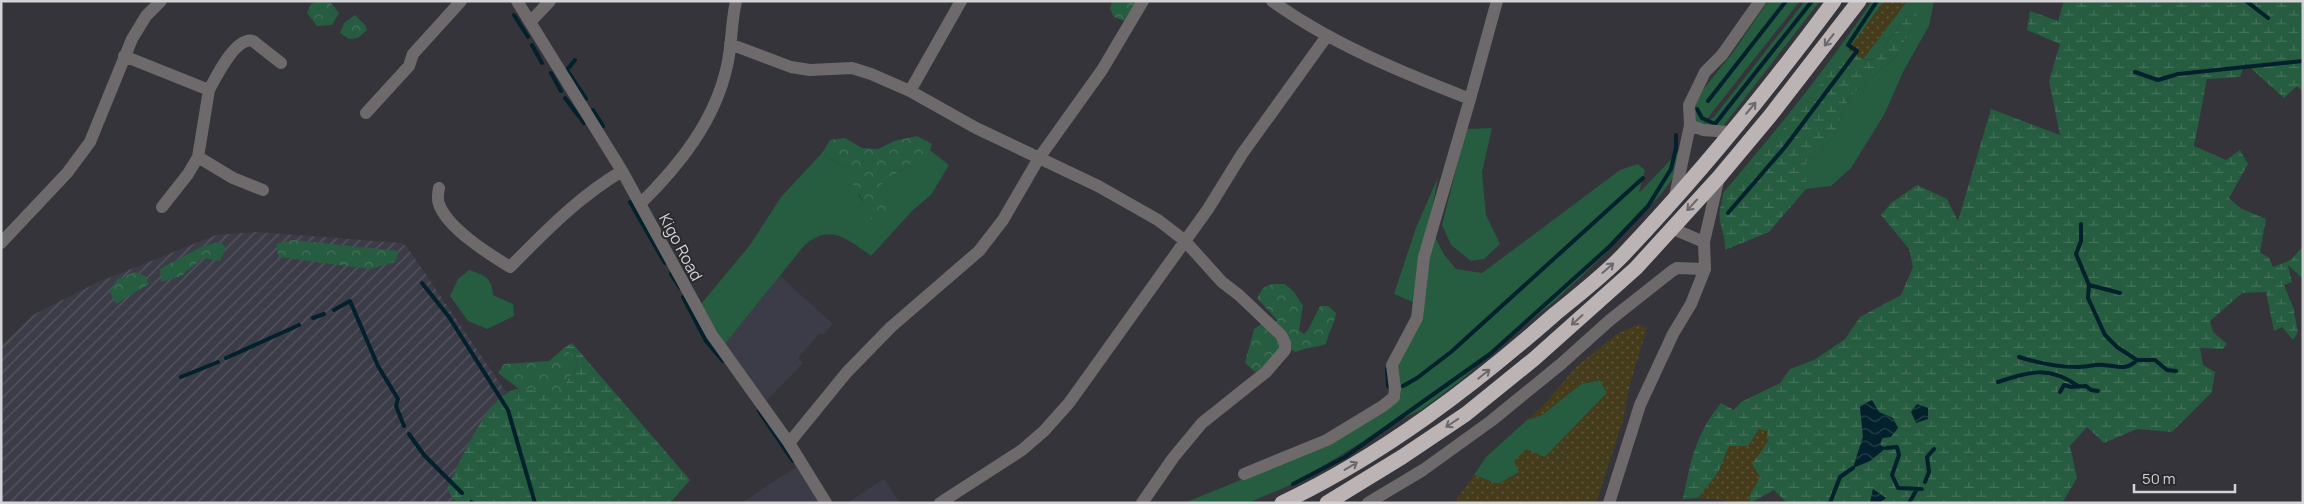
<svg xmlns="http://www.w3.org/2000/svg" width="2304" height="504" viewBox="0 0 2304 504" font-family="Manrope,sans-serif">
	<defs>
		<pattern id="industrial-furrows" width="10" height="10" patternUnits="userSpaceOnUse" patternTransform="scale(1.25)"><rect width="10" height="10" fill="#3c3c48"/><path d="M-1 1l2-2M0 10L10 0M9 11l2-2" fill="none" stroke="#575762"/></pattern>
		<pattern id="forest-crowns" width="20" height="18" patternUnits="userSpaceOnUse" patternTransform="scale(1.25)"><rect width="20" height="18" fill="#265c3f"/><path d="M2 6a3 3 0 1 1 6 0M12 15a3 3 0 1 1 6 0" fill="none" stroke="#45725a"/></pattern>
		<pattern id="wetland-marsh" width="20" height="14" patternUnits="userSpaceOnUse" patternTransform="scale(1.25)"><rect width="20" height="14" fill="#265c3f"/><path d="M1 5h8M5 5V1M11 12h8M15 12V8" fill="none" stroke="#45725a"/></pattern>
		<pattern id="sand-dots" width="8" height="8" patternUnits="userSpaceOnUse" patternTransform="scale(1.25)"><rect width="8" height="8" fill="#453c1c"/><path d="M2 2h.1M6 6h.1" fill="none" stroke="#5f573c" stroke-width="1.8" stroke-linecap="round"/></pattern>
		<pattern id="water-waves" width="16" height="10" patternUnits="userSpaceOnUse" patternTransform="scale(1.25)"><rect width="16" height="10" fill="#02212c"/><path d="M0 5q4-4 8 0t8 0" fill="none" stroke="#26404a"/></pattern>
	</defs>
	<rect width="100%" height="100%" fill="#34343a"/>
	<path fill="#3c3c48" d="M780,276L833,324L823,335L820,333L798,358L803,363L766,401L725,344Z
		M797,467L820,503H742L779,478Z
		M884,479L900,503H847Z"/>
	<path fill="url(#industrial-furrows)" d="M257,232L402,243L407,247L506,392L486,415L447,489L456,503H1V346L33,315L96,283L216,235Z"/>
	<path fill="#265c3f" d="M1768,1H1800L1703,124L1714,117L1805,1H1820L1724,125L1701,126L1684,118L1689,107L1734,51Z
		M1872,1H1884L1858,39L1721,205L1723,193C1776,131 1827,68 1872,1Z
		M1907,1H1934L1929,26L1904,70L1884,115L1851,168L1831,186L1806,189V163L1834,136L1849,97L1897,55L1913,26L1909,13L1875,60L1863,59Z
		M1492,128L1482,172L1486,215L1500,244L1484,259L1471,261L1451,245L1442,225L1466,129Z
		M930,150L949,165L931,195L913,210L871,256C847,239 829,222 803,247L725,344L701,304L750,245L781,197L822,153L851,172L859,196L870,209L874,189L906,167L926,159Z
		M1679,151L1676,174L1662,193L1602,257L1555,301L1505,341L1460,381L1421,410L1397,421L1293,484L1248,503H1184L1319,448L1387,411L1401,395L1397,367L1412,322L1415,303L1394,294L1416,228L1438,177L1429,224L1443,253L1456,269L1482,273L1620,170L1638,164L1645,170L1639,193Z
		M469,270C485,275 492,278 493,295L513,304L514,316L487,329L468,321L450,296L458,279Z
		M1600,380L1607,393L1545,457L1498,484L1474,475L1486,457L1527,420L1542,415L1581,384Z"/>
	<path fill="url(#forest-crowns)" d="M319,1L331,3L339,13L332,25L317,26L307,13L311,4Z
		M1112,1H1140L1125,21L1114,17L1110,9Z
		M355,15L365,25L367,30L358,38L349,39L340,33L344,23Z
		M917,136L932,144L927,159L906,167L875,189L887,200V217L881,221L871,219C870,201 850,192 851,172L822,153L830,140L845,138L862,148L878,149L894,141Z
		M293,240L399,251L395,262L370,269L279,257L276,244Z
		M220,242L226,248L220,261L203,258L181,276L161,282L160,269L203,246Z
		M135,272L145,276L149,284L116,304L109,291L118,279Z
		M1272,284H1285L1294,292L1303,306L1299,330L1304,334L1308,330L1320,306H1328L1336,313C1335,324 1328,332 1326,344C1316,348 1306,347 1296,352L1291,350L1255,372L1245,363L1254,329L1263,323L1278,321L1257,298L1263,288Z
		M564,348L575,357L577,367L556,397L519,389L498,373L504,364L549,361Z"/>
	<path fill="url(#wetland-marsh)" fill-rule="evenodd" d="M2064,1H2303V92L2297,86L2284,98L2245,63L2240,77L2207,79L2194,146L2226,160L2240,150L2248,164L2229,198L2240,208L2266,219L2260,252L2269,258L2273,267L2291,260L2303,246V279L2288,265L2292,282L2284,285L2293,307L2298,332L2293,340L2282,327L2274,331L2266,292L2242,293L2210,321L2213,332L2227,344L2223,349L2200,348L2203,365L2215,372L2212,392L2172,432L2137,429L2104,443L2087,427L2070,446L2077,478L2062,503H1879L1886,498L1873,489L1870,503H1787L1774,490L1750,503L1749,497L1759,477L1752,464L1768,441L1748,446H1729L1718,473L1698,498L1683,499C1691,460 1695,435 1721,403L1734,410L1741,402L1780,383L1790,369L1814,360L1845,339L1860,317L1901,295L1913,267L1909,249L1881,215L1891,203L1917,185L1947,199L1958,221L1991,109L2060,135L2049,81L2060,44L2027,30L2030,11L2058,21ZM1860,406L1893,418L1880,445L1886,448L1853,467L1863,437Z
		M1918,11L1913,26L1897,55L1849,97L1834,136L1806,163V189L1769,232L1725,250C1726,234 1716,221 1721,205L1848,50L1863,59L1875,60L1909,13Z
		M572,343L690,480L670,503H456L447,489C460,463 487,394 517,389C529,387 544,394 556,396L577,367L575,357L564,348Z"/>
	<path fill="url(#sand-dots)" d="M1884,1H1907L1863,59L1848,50Z
		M1639,324L1647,328L1629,388L1624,417L1596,503H1454L1474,475L1498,484L1519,473L1514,461L1526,449L1545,457L1607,393L1600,380L1581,384L1542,415L1527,420L1547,401L1577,366L1617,334Z
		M1759,429L1767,431L1768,441L1752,464L1760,477L1749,497L1750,503L1698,498L1718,473L1729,446H1748Z"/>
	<path fill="url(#water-waves)" d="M1872,400L1879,412L1893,418L1898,428L1891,437L1882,438L1880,445L1886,448L1870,461L1853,468L1863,437L1860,406Z
		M1917,404L1928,408V419L1916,423L1911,412Z
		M1873,489L1886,498L1879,503H1870Z"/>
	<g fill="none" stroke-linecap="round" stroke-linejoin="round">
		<path stroke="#02212c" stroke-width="4" d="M2246,1L2268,18
			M514,15L528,37
			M532,45L542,63
			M575,60L567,70L586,99
			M2135,72L2158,80L2178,74L2303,61
			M551,73L561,91
			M565,98L584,123
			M1708,101L1786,1
			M1697,109L1702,118L1715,124L1812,1
			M593,110L603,126
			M630,202L665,263
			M1728,213L1785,147L1857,51L1848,45L1877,1
			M2081,224V241L2076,254L2089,285L2088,298L2105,335L2117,347L2137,360H2155L2167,370L2176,371
			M671,274L680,288
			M422,283L449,317L508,410L535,503
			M2089,285L2120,293
			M683,297L706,341L723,361
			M334,310L350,301L378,366L398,399L396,406L404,426
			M313,318L324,314
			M2019,357C2038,363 2057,367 2077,367C2086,367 2095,364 2104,365C2118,366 2126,371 2137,360
			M226,358L299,325
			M1387,369L1388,386
			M181,377L218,362
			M1998,382C2030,371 2049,366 2078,386
			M1403,386L1417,378L1451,352L1643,178
			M2060,392L2064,385L2071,387L2086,386L2091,390L2098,391
			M759,411L793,461
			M409,434L424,455L462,493
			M1886,448L1897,447L1899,455L1892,475L1898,488L1922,489
			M1925,482L1929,472L1927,457L1934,449
			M1293,484L1345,457L1490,354L1609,247L1648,206L1671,169L1676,148V135
			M471,502L473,503
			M1830,503L1840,477L1853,468
			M1909,503L1917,489"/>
		<path stroke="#6e6a6b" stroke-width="12" d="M517,1L622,171L712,335L789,443L826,503
			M530,22L550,1
			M730,44L791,67L810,70L852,68L871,74L910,91L976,128L1098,186L1158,220L1184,240L1222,282L1239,295L1281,335L1285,343V350L1266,372L1202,423L1173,458L1142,503
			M124,56L209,90C216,77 236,36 253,41L281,63
			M209,90L198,157L233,178L263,190
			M910,91L961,1
			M1470,99L1497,1
			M366,113L409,66L413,54L461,1
			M1690,125L1703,130L1730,132
			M439,188C438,193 437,199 439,204C447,228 489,254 510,267C546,231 577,198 622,171
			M1675,196L1690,125L1689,105L1705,72L1722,55L1760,1
			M640,204C679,166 715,121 727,66C732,45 731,23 736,1
			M162,207L188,174L198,157
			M1671,228L1704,242
			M1,243L67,173L90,142L132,39L146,16L161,1
			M789,443L847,372L891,327L979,251L1003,220L1039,158L1102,70L1143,1
			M1244,474L1327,440L1383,406L1394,397L1395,389L1392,365L1417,318L1424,257L1470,99C1401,72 1332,44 1272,1
			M940,503L1022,450L1044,431L1069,403L1208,209L1242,154L1327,36
			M1368,503L1423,470L1491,421L1561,364L1610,320L1672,271L1677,268L1705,269
			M1609,503L1640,405L1673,334L1691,304L1705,269L1704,242L1719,177"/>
		<path stroke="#bbb3b4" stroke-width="15" d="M1282,503C1383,455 1472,387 1555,314C1578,295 1603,276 1624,254C1699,175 1769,89 1834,1
			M1327,503L1402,457L1466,414L1534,359L1636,268L1719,177L1770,116L1859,1"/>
	</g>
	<defs><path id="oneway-shaft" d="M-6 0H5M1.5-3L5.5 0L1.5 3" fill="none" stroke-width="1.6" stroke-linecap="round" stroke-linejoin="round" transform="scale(1.25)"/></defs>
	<g stroke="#6b686b">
		<use href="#oneway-shaft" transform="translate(1829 40) rotate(128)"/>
		<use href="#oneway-shaft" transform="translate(1751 108) rotate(-50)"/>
		<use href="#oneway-shaft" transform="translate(1692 205) rotate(133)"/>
		<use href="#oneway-shaft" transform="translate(1608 268) rotate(-41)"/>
		<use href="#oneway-shaft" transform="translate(1577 320) rotate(138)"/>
		<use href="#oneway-shaft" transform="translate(1484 374) rotate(-39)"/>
		<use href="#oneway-shaft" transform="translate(1452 423) rotate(146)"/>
		<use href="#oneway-shaft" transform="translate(1351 466) rotate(-31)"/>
	</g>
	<g text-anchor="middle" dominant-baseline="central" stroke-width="4" stroke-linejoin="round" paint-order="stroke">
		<g font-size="16" fill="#d4d4d7" stroke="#2a2a2f">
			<text transform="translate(681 247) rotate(62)">Kigo Road</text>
		</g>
	</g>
	<rect width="2304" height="504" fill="none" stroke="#d4d4d7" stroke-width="5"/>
	<path d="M2134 484v8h101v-8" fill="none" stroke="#d4d4d7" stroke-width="2.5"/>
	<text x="2142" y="484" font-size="15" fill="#d4d4d7" stroke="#2a2a2f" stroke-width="4" paint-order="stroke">50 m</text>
</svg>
